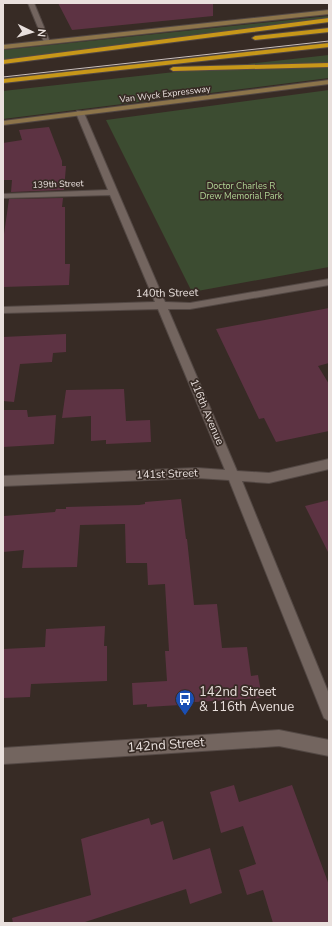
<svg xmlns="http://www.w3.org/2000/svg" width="332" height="926" viewBox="0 0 332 926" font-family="'Nunito Sans',sans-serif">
	<rect width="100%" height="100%" fill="#372b25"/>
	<path fill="#3c4c31" d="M329,16V19L214,37L3,60V50Z
		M329,55V78L3,119V91Z
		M329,90V267L192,292L106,120Z"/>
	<path fill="#5d3343" d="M58,3H213V16L72,30Z
		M49,127L62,161V166H66L64,190L11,192L12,180H3V143L22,140L19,130Z
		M63,198L62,207H65V264H70L69,285L3,287V241L9,199Z
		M329,308V363L318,366L329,384V431L276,442L264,418L259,419L216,329Z
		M66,334V352L53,353L52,362L20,364L14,402L3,401V337Z
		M124,389L126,421L150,420L151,442L106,444V440L91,441V416L62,418L66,390Z
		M3,410H27L28,417L56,415L54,444L3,447Z
		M181,499L186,539H187L194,605L217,604L222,648L247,647L251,676L258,675L262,698L180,703V705L147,707V704L133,705L132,683L167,681L165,651H169L165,584L148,585L147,563H126L125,524L80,525L77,567L22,568L24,550L3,552L4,516L55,512L56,509H66V507L139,505L145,504V502Z
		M329,500V554L305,506Z
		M105,626L104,646H107V681L31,684L30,697L3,698V649L45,647L46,629Z
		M234,785L239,802L292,785L329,885V923H273L263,890L247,895L239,870L256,864L243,826L221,833L210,792Z
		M149,818L151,825L163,821L173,860L210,848L222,893L190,904L186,889L82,923H13L12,918L91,895L81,839Z"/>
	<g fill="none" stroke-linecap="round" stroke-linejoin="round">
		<defs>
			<path id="street" d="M28,3H34L50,42L49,43L44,42Z
				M77,111H80L84,113L165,302L190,303L329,279V285L190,309H168L237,471L269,473L329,459V469L269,483L242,481L329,694V721L324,718L229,480L197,478L3,486V476L197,468L225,470L158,309L3,313V307L155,302L110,195L3,198V194L108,190L76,113Z
				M279,730L329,740V756L279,746L3,764V748Z"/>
			<path id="secondary" d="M329,10V14L3,49V45Z
				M329,80V84L3,125V121Z"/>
			<path id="highway" d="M329,18V22L3,64V60Z
				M329,28V32L255,40L252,38L255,36Z
				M329,43V47L3,83V79Z
				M329,63V67L173,71L170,69L173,67Z"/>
		</defs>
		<use href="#street" stroke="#534844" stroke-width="2"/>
		<use href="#secondary" stroke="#534844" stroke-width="2"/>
		<use href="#highway" stroke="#534844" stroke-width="2"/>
		<use href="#street" fill="#73655f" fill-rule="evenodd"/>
		<use href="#secondary" fill="#8c744a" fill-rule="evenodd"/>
		<use href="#highway" fill="#c79719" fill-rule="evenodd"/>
		<path stroke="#c9bfbc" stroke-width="1" d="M3,77L329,41"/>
	</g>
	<defs>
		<symbol id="bus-pin" viewBox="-11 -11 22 30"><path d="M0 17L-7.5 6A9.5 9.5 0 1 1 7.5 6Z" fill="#1a4fb4" stroke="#372b25"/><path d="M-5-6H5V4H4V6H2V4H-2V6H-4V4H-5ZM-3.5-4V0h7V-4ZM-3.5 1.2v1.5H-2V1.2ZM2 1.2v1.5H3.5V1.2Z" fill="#fff"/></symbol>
	</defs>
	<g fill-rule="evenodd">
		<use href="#bus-pin" x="174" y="688" width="22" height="30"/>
	</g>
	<g text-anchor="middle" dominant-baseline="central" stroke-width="3.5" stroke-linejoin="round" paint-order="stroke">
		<g font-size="9" fill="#e9e0dd" stroke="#372b25">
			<text transform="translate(165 94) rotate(-7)">Van Wyck Expressway</text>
			<text transform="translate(58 184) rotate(-2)">139th Street</text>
		</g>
		<g font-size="9" fill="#b0d595" stroke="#372b25">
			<text x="241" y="186">Doctor Charles R<tspan x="241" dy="10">Drew Memorial Park</tspan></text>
		</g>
		<g font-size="11" fill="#e9e0dd" stroke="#372b25">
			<text transform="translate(167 293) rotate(-1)">140th Street</text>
			<text transform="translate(207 412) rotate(67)">116th Avenue</text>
			<text transform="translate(167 474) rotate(-2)">141st Street</text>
		</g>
		<g font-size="13" fill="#e9e0dd" stroke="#372b25" text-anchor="start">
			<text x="199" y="692">142nd Street<tspan x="199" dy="15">&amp; 116th Avenue</tspan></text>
		</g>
		<g font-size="13" fill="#e9e0dd" stroke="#372b25">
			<text transform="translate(166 745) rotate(-4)">142nd Street</text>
		</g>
	</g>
	<rect width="332" height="926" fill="none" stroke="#e9e0dd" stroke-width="8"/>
	<g transform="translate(32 32) rotate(95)" stroke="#372b25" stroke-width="3" paint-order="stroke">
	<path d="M0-3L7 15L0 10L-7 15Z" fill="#e9e0dd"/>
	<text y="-6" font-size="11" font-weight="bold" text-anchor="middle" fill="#e9e0dd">N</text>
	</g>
</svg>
